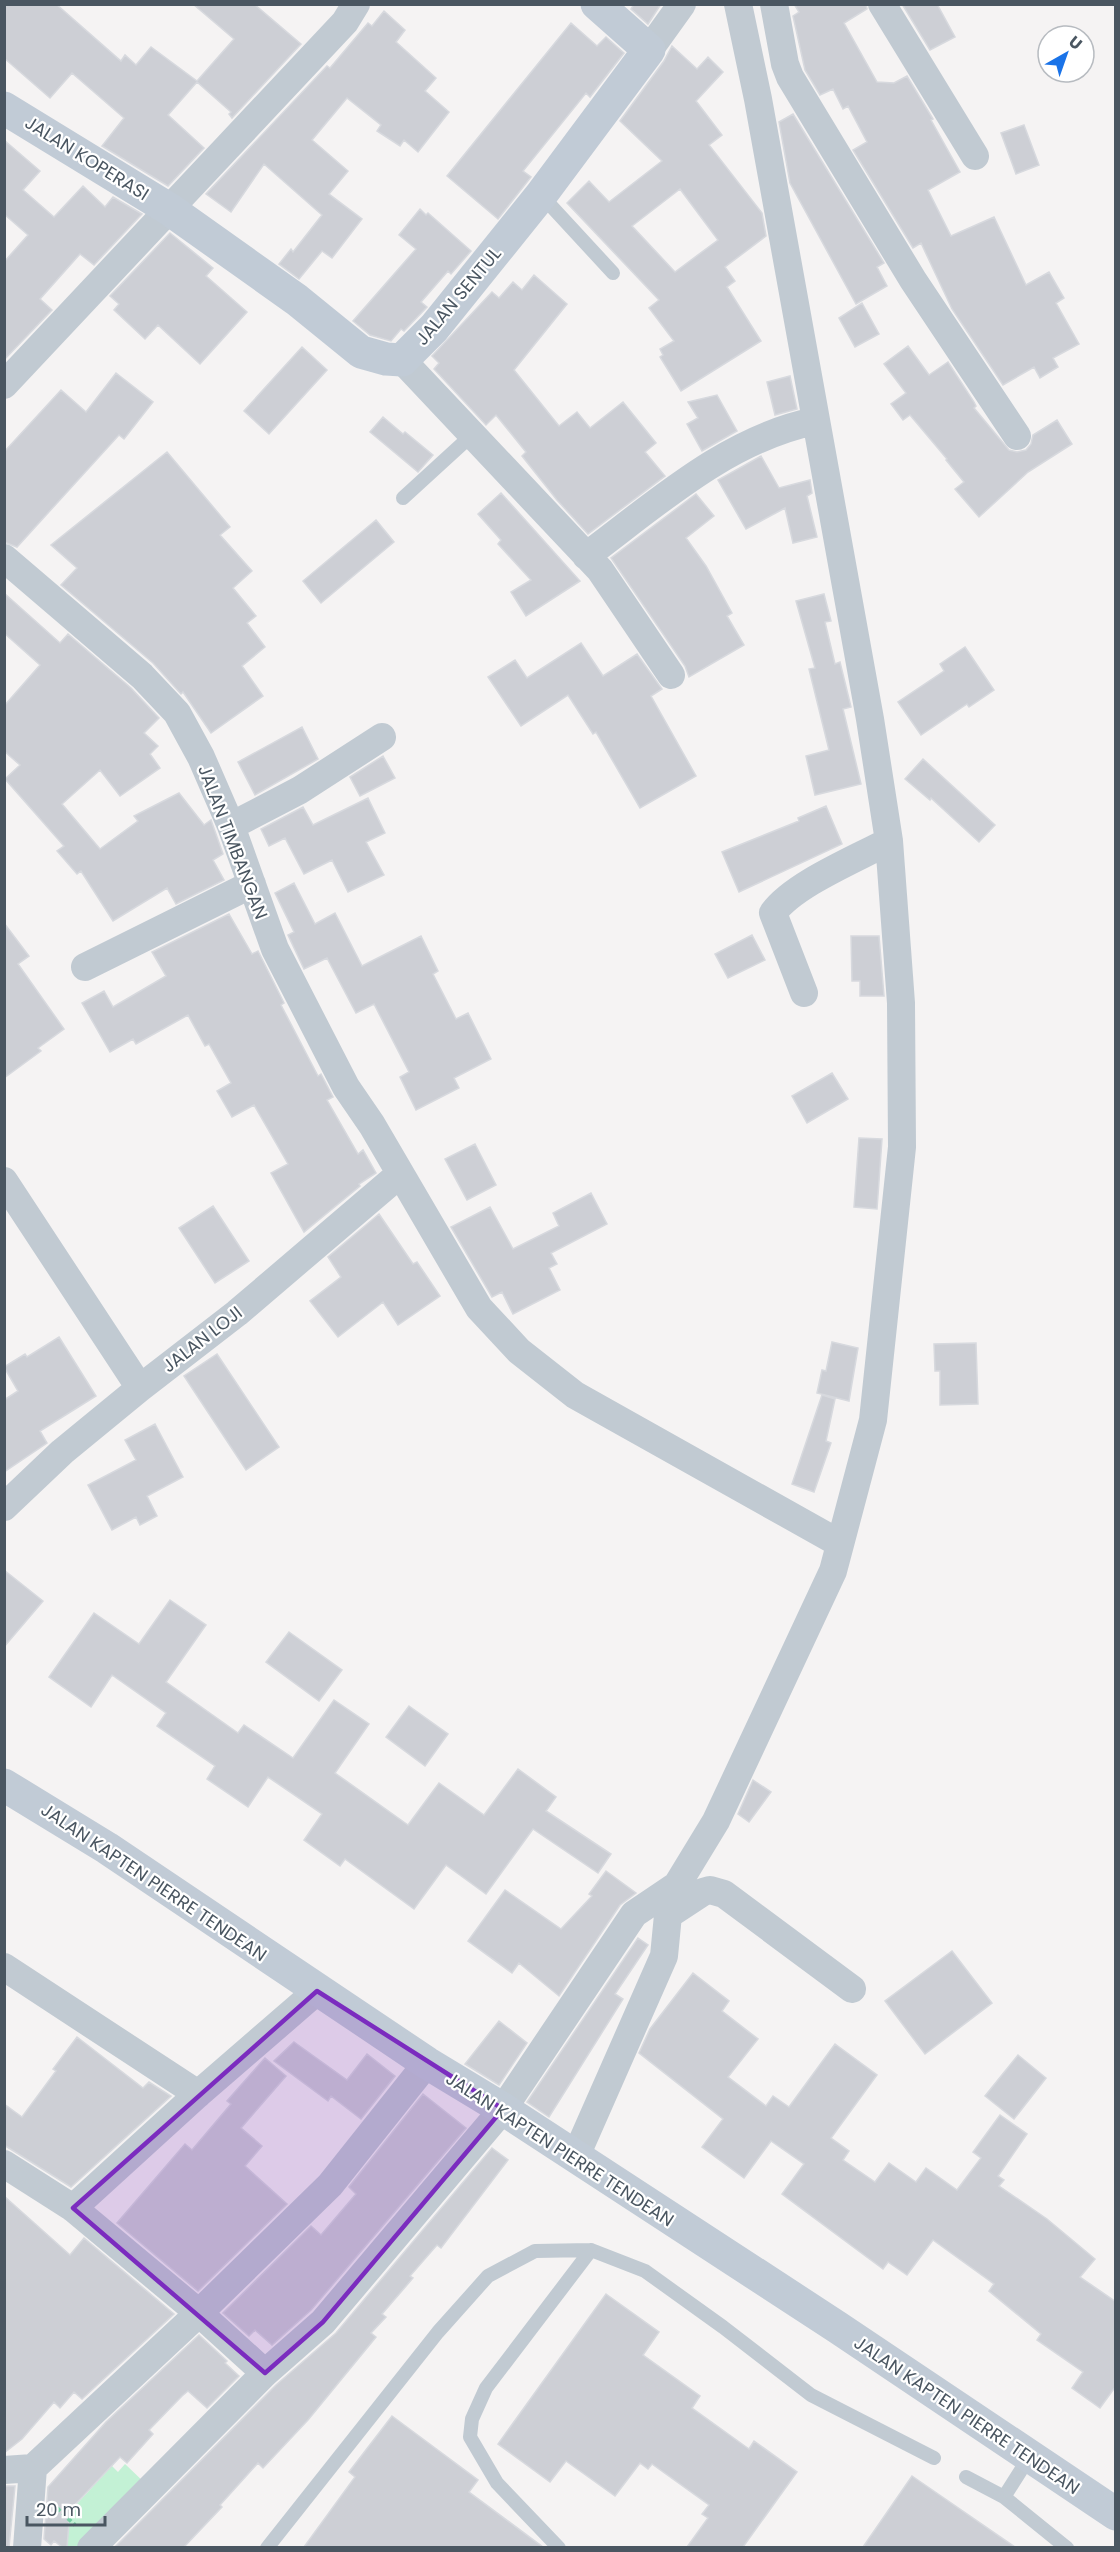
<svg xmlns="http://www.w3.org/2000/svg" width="1120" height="2552" viewBox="0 0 1120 2552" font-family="Poppins,sans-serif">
	<rect width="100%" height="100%" fill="#f5f3f3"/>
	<path fill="#c3f1d5" d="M125,2464L148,2486L86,2547L58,2548L68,2536L69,2525L63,2519L112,2466L118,2472Z"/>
	<path fill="#cdcfd5" stroke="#d7d9de" stroke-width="1.5" fill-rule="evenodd" d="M4,4H56L121,61L125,55L136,65L151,47L197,81L234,39L193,4H254L301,44L232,118L229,114L231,112L197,82L168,115L204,148L168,186L102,146L124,118L72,73L50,98L4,58Z
		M634,4H661L648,24L631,9Z
		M794,4H866L867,9L844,23L877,82L894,83L907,76L933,119L931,120L960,172L928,190L951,236L994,217L1026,285L1049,272L1064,298L1056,303L1079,344L1053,358L1058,367L1040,378L1034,367L1003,385L952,309L921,243L913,248L853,150L867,142L848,106L843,109L833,89L820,95L805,70L793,16L799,12Z
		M902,4H937L955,37L930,50Z
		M384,11L405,30L396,42L436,78L425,91L449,112L418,152L404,140L400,146L377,131L381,125L347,98L312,140L348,171L329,194L362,219L332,258L322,251L299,279L279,264L291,249L293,252L322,215L264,164L231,212L206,194L327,66L330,68L368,23L372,26Z
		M571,23L597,46L606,37L624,53L590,97L586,93L523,171L531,177L498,219L447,176Z
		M672,46L697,69L708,57L723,72L696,101L722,135L709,145L762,213L766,236L725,267L735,281L727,287L761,341L681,391L660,357L663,355L660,349L674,341L649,308L659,300L567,203L589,181L609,202L662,161L620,121L664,61ZM680,189L718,240L675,272L632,226Z
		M793,114L884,263L877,267L887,286L856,304L790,183L779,122Z
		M1024,125L1039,165L1016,174L1001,133Z
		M4,140L40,171L23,190L54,217L83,186L105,207L113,197L142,214L94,265L80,254L40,299L52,310L4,360V262L28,235L4,214Z
		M420,209L426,215L428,213L471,251L451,274L448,271L421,302L427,307L404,331L401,329L391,341L370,335L353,321L416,249L399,235Z
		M170,233L213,268L206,276L247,312L200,364L158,325L145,339L114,310L119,304L110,296Z
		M534,275L567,304L514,370L559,426L577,412L590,428L623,402L656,443L645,452L665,476L588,534L557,500L522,456L526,452L496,415L486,425L434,369L439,363L432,356L492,292L499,298L513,282L522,290Z
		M862,303L879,334L855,347L839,318Z
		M908,346L929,375L948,362L974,402L976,406L974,408L1009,450L1017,452L1026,450L1031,444L1033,435L1057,420L1072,444L1028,472L979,517L955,489L964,482L946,460L947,459L910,415L903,420L891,404L906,393L884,364Z
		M302,347L327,370L269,434L244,411Z
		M116,373L153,402L124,439L119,435L17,547L4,542V452L61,390L86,412Z
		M790,376L797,409L775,415L767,382Z
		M717,395L737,431L702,451L687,424L698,418L688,402Z
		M383,417L403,434L405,432L433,455L418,472L370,432Z
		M167,452L230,527L220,535L252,571L233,588L256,616L247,623L265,647L242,666L263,696L211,733L183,692L181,694L153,663L61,585L77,568L51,545Z
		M761,456L779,488L810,480L812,493L807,496L817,537L793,543L785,508L746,529L718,480Z
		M501,493L580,581L526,616L511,592L531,580L498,544L501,540L478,514Z
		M696,494L714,516L686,538L706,566L732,613L727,616L744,645L689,677L685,666L611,558Z
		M376,520L394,542L321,603L303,581Z
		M4,593L60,643L68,634L131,688L159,718L144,733L158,746L150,754L160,768L120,796L100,770L62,804L100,849L138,821L134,816L179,793L204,825L211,820L223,854L213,860L224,880L176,904L167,888L113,921L81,871L77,874L57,851L64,846L5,779L20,765L4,751V706L40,665L4,633Z
		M824,594L831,621L825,622L835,664L840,662L851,707L843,709L861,784L815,795L806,756L829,750L809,669L815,668L796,601Z
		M581,643L603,676L637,654L662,689L651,696L696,776L640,808L596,732L593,734L568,695L521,726L488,677L515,660L527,678Z
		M965,647L994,690L969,707L967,704L921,735L898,702L944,671L940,664Z
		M302,727L318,759L255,795L238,762Z
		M383,756L395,778L360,796L350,777Z
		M923,759L995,825L979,842L931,798L930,800L905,779Z
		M368,798L385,833L366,842L384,875L348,892L332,860L304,874L285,838L269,846L261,829L303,807L313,825Z
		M826,806L842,844L739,892L722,852L799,821L798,818Z
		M294,883L315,924L335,913L362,966L421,936L438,971L433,974L456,1019L468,1013L491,1059L454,1078L459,1088L416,1110L400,1077L409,1072L374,1004L356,1013L327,958L304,969L288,935L294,932L275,893Z
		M229,914L252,954L258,951L284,1003L281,1005L318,1076L321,1074L333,1097L327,1100L358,1154L363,1150L376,1173L359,1184L360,1186L304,1232L271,1173L288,1164L254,1105L232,1117L217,1091L231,1083L209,1044L205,1046L188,1015L136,1044L133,1039L110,1052L82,1003L104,991L113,1007L166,976L152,952Z
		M4,923L29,956L18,964L64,1029L38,1048L41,1051L4,1078Z
		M752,935L765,960L728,978L715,954Z
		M851,936H879L884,996H860V981H852Z
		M832,1073L848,1099L807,1123L792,1096Z
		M859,1138L882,1139L877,1209L854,1207Z
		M475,1144L496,1185L467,1200L445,1159Z
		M591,1193L607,1224L551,1253L557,1264L549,1268L560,1290L513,1314L502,1292L492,1297L451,1227L490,1207L513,1249L559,1226L553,1213Z
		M213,1206L249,1261L215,1283L179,1228Z
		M379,1214L413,1264L417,1262L440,1296L398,1325L383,1302L338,1337L310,1301L341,1277L328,1257Z
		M59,1337L96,1396L40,1431L47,1443L4,1472V1400L18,1391L4,1367L25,1354L27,1357Z
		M832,1342L858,1348L849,1401L817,1393L822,1370L826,1371Z
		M976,1343L978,1404L940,1405V1371H935L934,1344Z
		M217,1354L279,1447L246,1470L184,1376Z
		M822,1395L835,1399L826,1441L831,1443L814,1492L792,1484Z
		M155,1424L183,1477L147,1496L157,1516L140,1525L136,1517L112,1530L88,1485L136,1460L125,1440Z
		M4,1570L43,1601L4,1647Z
		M170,1600L206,1625L166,1682L238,1733L244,1725L293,1758L334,1700L369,1724L335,1773L408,1825L439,1783L484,1815L518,1769L556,1797L546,1811L611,1854L598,1873L533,1829L486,1894L446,1865L414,1909L345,1859L340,1866L304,1840L322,1814L268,1777L248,1807L207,1779L215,1766L157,1726L166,1713L112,1675L91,1707L49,1677L94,1613L139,1644Z
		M289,1632L342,1670L319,1701L266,1662Z
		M409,1706L448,1734L425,1766L386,1737Z
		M753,1780L771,1792L749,1822L738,1814Z
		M606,1871L636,1893L620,1905L559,1996L519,1963L512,1973L468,1941L505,1890L561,1929L592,1896L589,1894Z
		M638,1938L648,1945L615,1994L623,1999L549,2117L527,2102Z
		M952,1951L992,2003L925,2054L885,2001Z
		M693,1973L729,2001L722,2011L758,2039L728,2077L766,2106L773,2096L789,2107L835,2044L877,2075L831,2138L849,2151L843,2160L875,2182L889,2163L916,2182L926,2168L957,2190L981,2158L973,2152L1000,2115L1027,2134L998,2176L1004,2180L999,2186L1047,2219L1095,2259L1080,2277L1116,2302V2386L1100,2408L1072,2388L1083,2372L1037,2340L1041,2334L989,2291L994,2284L933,2240L907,2275L888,2262L883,2269L782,2194L804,2164L771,2141L744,2178L702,2147L723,2119L639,2053L650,2029Z
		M499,2021L527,2043L499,2085L465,2064Z
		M77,2037L143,2088L149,2082L171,2096L71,2187L4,2145V2104L22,2117L56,2071L53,2069Z
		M294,2042L347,2080L367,2054L395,2076L361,2119L331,2096L328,2101L274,2061Z
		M1018,2055L1046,2078L1014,2119L985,2096Z
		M265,2058L286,2076L241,2128L262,2146L245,2166L287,2204L198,2291L117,2223L185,2144L192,2150L231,2104L227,2101Z
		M423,2094L466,2128L311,2310L272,2345L255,2330L249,2336L223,2313L311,2226L321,2235L356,2194L349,2187Z
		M492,2148L508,2160L441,2248L437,2245L410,2276L413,2278L382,2314L386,2317L371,2333L376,2337L308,2420L263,2468L258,2463L220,2505L222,2507L184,2547H115L276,2385L336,2333Z
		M4,2196L70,2255L84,2238L174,2314L82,2399L74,2392L60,2408L54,2402L22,2439L4,2453Z
		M606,2294L659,2332L643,2355L700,2396L692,2408L749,2449L754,2441L797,2472L743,2547H687L708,2518L702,2514L709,2505L652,2464L648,2469L640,2463L615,2496L566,2461L550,2482L498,2444Z
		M199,2335L227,2361L225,2363L239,2376L207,2408L188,2391L182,2396L149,2430L153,2434L127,2463L120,2457L70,2510L67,2547H62L54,2541L51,2545L44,2539L48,2487L106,2422Z
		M392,2416L478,2480L469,2492L543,2547H304L355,2477L349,2472Z
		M912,2476L1015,2547H863Z
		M4,2486H15L9,2547H4Z"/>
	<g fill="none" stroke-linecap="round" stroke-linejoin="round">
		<path stroke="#7ad0a6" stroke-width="4" stroke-dasharray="4.5 3" stroke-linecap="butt" d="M57,2508L75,2525"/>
		<path stroke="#c1cad2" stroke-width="14" d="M541,195L613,273
			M403,498L473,434
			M966,2477L1004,2497L1067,2548
			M1004,2497L1030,2456
			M267,2548L438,2332L488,2276L535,2251L591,2250L645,2271L723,2327L811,2395L934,2458
			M559,2548L497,2483L470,2437L472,2419L486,2388L591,2250"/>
		<path stroke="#c1cad2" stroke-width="28" d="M774,4L785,64L790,77L913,280L1017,436
			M882,4L975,156
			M649,50L682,4
			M402,360L600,570L671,675
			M4,385L345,22L356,4
			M586,556C656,504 727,439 815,421
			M4,558L142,676L177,713L201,757L231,826L275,949L346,1087L372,1125L479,1308L519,1351L575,1395L839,1543
			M231,826L300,790L382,737
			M85,967L252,884
			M804,993L773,913C794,884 856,859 889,841
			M4,1181L140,1388
			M4,1507L62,1452L140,1388L237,1313L400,1174
			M4,1967L198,2094
			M575,2158L664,1956L668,1915L703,1892L710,1890L724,1894L852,1989
			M4,2164L73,2208L199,2313L265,2373
			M73,2208L198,2094L317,1991
			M4,2470L33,2468L199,2313L330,2185L427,2063
			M27,2548L33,2468
			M91,2548L265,2373L323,2322L503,2109L634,1914L677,1885L716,1821L833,1571L873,1420L902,1147L901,1003L889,841L870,719L758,99L738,4"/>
		<path stroke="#c1cbd6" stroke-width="33" d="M4,108L169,209L297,300L361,352L386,359L402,360L434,328L541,195L649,50L597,4
			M4,1785L107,1848L427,2063L503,2109L837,2327L1116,2514"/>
	</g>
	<path fill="#7b2cbf" fill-opacity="0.2" stroke="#7b2cbf" stroke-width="4.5" stroke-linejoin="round" d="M317,1991L503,2109L323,2322L265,2373L73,2208Z"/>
	<g text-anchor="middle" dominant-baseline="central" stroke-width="4.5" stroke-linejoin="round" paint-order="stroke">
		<g font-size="18" fill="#4a5661" stroke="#fff">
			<text transform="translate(87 158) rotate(32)">JALAN KOPERASI</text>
			<text transform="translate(458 296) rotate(-50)">JALAN SENTUL</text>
			<text transform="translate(233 842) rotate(69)">JALAN TIMBANGAN</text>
			<text transform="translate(202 1339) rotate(-38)">JALAN LOJI</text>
			<text transform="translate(154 1882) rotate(34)">JALAN KAPTEN PIERRE TENDEAN</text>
			<text transform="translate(560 2149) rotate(33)">JALAN KAPTEN PIERRE TENDEAN</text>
			<text transform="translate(967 2415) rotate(34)">JALAN KAPTEN PIERRE TENDEAN</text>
		</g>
	</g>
	<rect width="1120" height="2552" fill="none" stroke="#4a5661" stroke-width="12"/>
	<g transform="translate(1066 54) rotate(40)"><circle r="28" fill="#ffffff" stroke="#b7bbc0" stroke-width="1.5"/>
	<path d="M0-4.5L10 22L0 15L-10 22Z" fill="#1a73e8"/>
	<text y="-9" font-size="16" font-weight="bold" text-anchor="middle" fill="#4a5661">U</text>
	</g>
	<path d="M27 2516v9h78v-9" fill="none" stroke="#4a5661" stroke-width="3"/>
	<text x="36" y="2516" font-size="18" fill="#4a5661" stroke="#ffffff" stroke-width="4.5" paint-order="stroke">20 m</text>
</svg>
